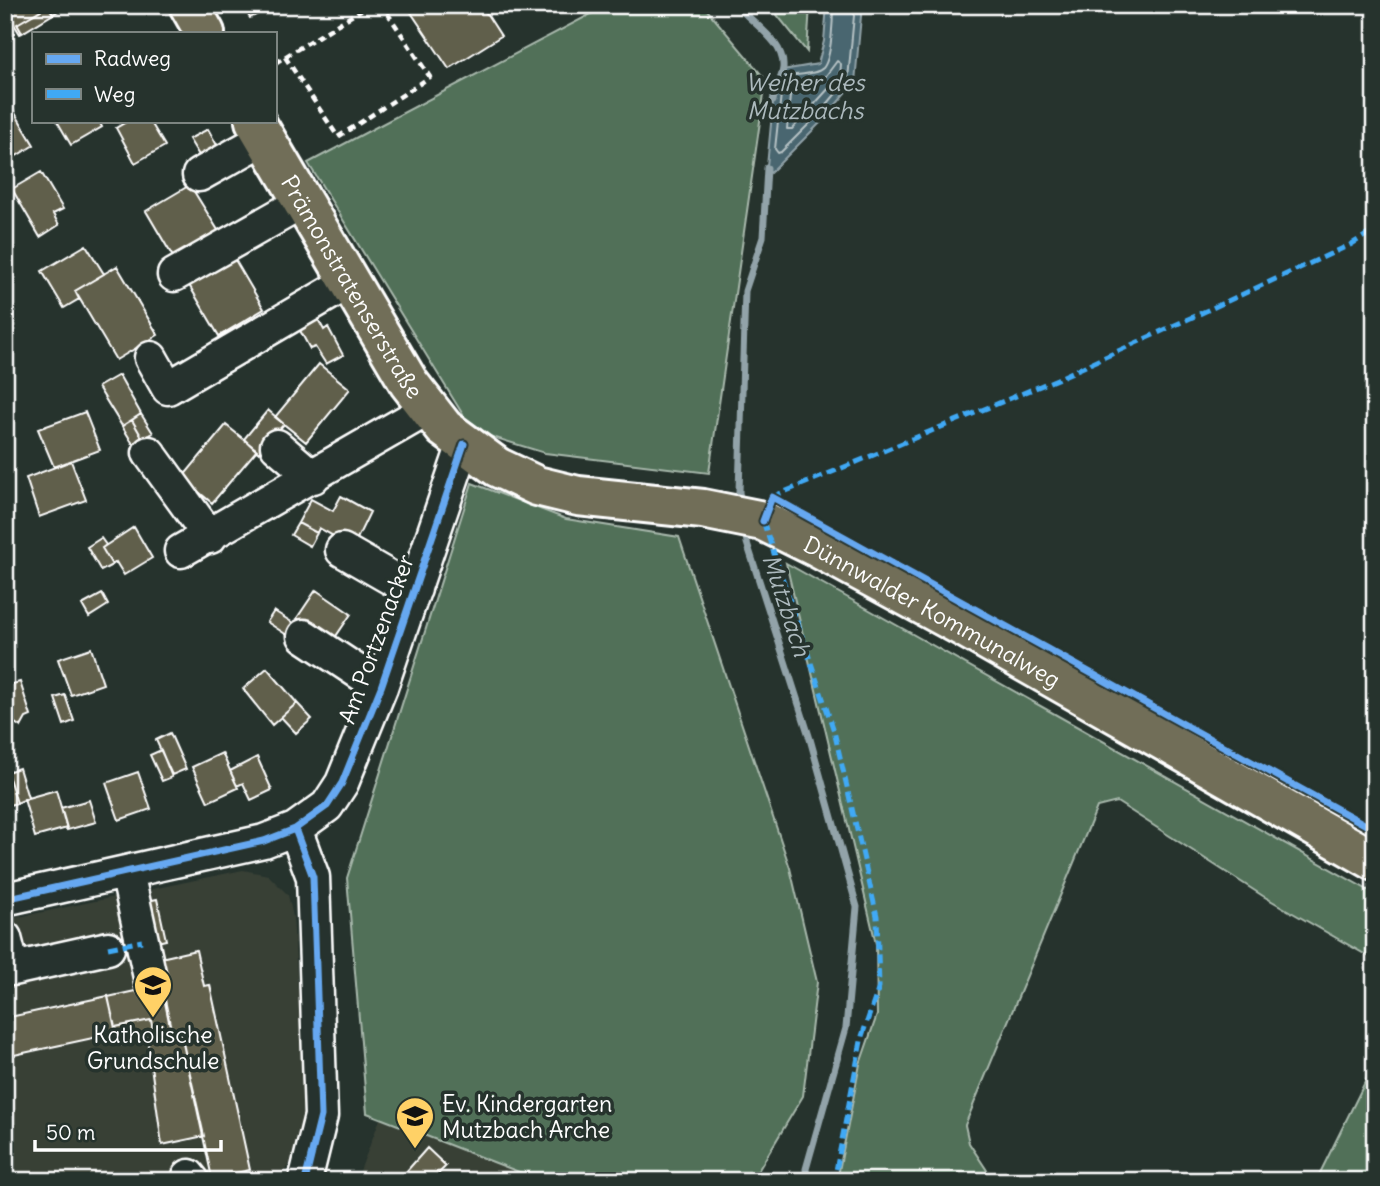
<svg xmlns="http://www.w3.org/2000/svg" width="1380" height="1186" viewBox="0 0 1380 1186" font-family="Delius,sans-serif">
	<rect width="100%" height="100%" fill="#26332d"/>
	<filter id="ink" filterUnits="userSpaceOnUse"><feTurbulence type="fractalNoise" baseFrequency=".0143" numOctaves="2"/><feDisplacementMap in="SourceGraphic" scale="14" xChannelSelector="R" yChannelSelector="G"/><feConvolveMatrix kernelMatrix="1 2 1 2 8 2 1 2 1" color-interpolation-filters="sRGB"/></filter>
	<g filter="url(#ink)">
		<path fill="#384036" d="M243,870L268,875L288,895L293,917L307,1118L292,1160L277,1181H5V920Z
			M380,1119L542,1181H356Z"/>
		<path fill="#517059" stroke="#a8b8ac" stroke-width="2" d="M608,5H703L766,80L709,473L545,453L473,431L308,163Z
			M769,5H810L807,52Z
			M472,483L566,519L679,537L790,868L817,982L803,1096L758,1171L759,1181H542L367,1113L347,878Z
			M786,563L1375,894V960L1263,896L1117,802L1097,807L965,1125L969,1143L994,1181H837L860,1064L877,1015L876,944Z
			M1375,1062V1159L1365,1181H1316Z"/>
		<path fill="#49666f" stroke="#92a3a9" stroke-width="2" d="M827,5H862L855,82L824,119L766,177L774,92L783,70L818,64L824,41Z"/>
		<g fill="none" stroke-linecap="round" stroke-linejoin="round">
			<path stroke="#b6c2c5" stroke-width="2" d="M833,5C833,19 832,58 823,68C816,75 797,74 789,76L781,94L775,149L778,153L781,152L819,114L848,79L855,5
				M837,61L841,64L840,76L792,129H787L790,96L794,85L825,77Z"/>
			<path stroke="#92a3a9" stroke-width="7" d="M737,5C752,24 785,41 783,68C782,79 775,89 773,101
				M741,506L739,492L745,291L763,237L767,168
				M745,528L747,543L810,739L857,907L846,1028L806,1169L807,1181"/>
		</g>
		<path fill="#615f4b" stroke="#fff" stroke-width="2" d="M5,5H68L53,14L48,6L17,24L22,33L20,34L5,10Z
			M68,5L22,33L17,24L49,5Z
			M242,5H266L268,9L250,18Z
			M406,5H481L501,36L449,69Z
			M9,103L34,145L5,163V106Z
			M57,121H99L102,127L71,145Z
			M128,121H150L165,146L135,163L116,128Z
			M208,129L218,147L200,157L189,139Z
			M41,172L63,209L53,214L59,225L40,237L12,189Z
			M190,185L221,235L176,262L146,211Z
			M86,245L104,274L75,291L79,299L64,308L42,271Z
			M234,258L264,309L219,336L189,285Z
			M117,266L158,335L116,360L75,291Z
			M314,312L324,330L328,327L343,355L326,364L315,347L310,349L296,323Z
			M319,364L350,389L306,442L275,417Z
			M119,375L141,414L122,426L98,387Z
			M268,410L284,424L259,453L244,439Z
			M85,412L100,450L54,467L38,429Z
			M141,414L153,433L143,439L132,420Z
			M132,420L143,439L133,444L122,426Z
			M226,425L257,450L212,503L182,478Z
			M71,461L86,500L39,517L26,478Z
			M341,496L370,512L353,547L319,528L317,533L298,523L311,499L333,511Z
			M298,523L317,533L310,546L291,535Z
			M134,527L152,558L124,575L116,562L112,565L102,548Z
			M101,538L106,545L102,548L112,565L101,571L87,547Z
			M316,590L351,614L332,642L297,618Z
			M102,594L108,605L89,617L82,605Z
			M274,611L298,626L290,637L267,622Z
			M91,648L103,684L71,695L58,659Z
			M267,668L297,703L272,725L243,689Z
			M20,682L31,716L26,718L21,727L12,721L5,723V686Z
			M65,695L74,721L64,725L55,698Z
			M297,703L312,719L296,733L281,717Z
			M170,733L186,769L172,775L156,740Z
			M161,750L172,777L162,781L150,755Z
			M222,753L238,788L208,802L192,767Z
			M257,757L272,790L251,800L243,783L237,786L230,771Z
			M19,768L28,798L17,803L7,772Z
			M138,772L151,809L119,820L106,783Z
			M10,781L17,803L5,806V782Z
			M56,790L67,828L35,837L24,799Z
			M89,800L96,822L67,830L61,808Z
			M157,899L166,940L152,943L143,902Z
			M196,950L204,986L210,985L250,1170L212,1178L181,1034L172,1036L156,959Z
			M162,985L172,1034L154,1036L151,1020L115,1027L108,997Z
			M108,996L116,1033L5,1057V1018Z
			M151,1020L154,1036L147,1037V1040L119,1045L115,1027Z
			M172,1034V1036L181,1034L204,1136L162,1145L147,1037Z
			M427,1148L446,1166L438,1174L445,1181H398Z"/>
		<g fill="none" stroke-linecap="round" stroke-linejoin="round">
			<defs>
				<path id="minor" d="M199,175L265,138
					M174,275L303,202
					M151,358L168,388L349,282
					M277,446L313,477
					M149,453L210,537
					M342,550L396,581L415,589
					M181,551L428,409
					M304,636L381,687
					M295,829L313,877L321,1116L305,1181
					M127,872L151,982
					M5,899L264,841L295,829L327,806L342,783L381,687L464,444
					M5,938L13,969L108,948
					M189,1176L193,1181"/>
				<g id="major">
					<path d="M189,5L205,33"/>
					<path id="s1" d="M255,121L409,383L444,428L497,467L537,486L578,496L703,509L763,521L818,548L967,629L1375,861"/>
				</g>
			</defs>
			<use href="#minor" stroke="#fff" stroke-width="37"/>
			<use href="#major" stroke="#fff" stroke-width="44"/>
			<path stroke="#fff" stroke-width="4.5" stroke-dasharray="7 5" stroke-linecap="butt" d="M285,57L338,137L430,77L382,5
				M275,63L369,5"/>
			<use href="#minor" stroke="#26332d" stroke-width="32"/>
			<use href="#major" stroke="#716e59" stroke-width="38"/>
			<path stroke="#3fa9f5" stroke-width="5" stroke-dasharray="10 5" stroke-linecap="butt" d="M772,497L1057,379L1350,245L1375,230
				M763,521L834,731L877,916L879,987L862,1036L834,1181
				M108,948L142,941"/>
			<defs>
				<path id="cycleway" d="M763,521L772,497L1375,830
					M295,829L313,877L321,1116L305,1181
					M5,899L264,841L295,829L327,806L342,783L381,687L464,444"/>
			</defs>
			<use href="#cycleway" stroke="#26332d" stroke-width="11"/>
			<use href="#cycleway" stroke="#66a8f1" stroke-width="7"/>
		</g>
	</g>
	<defs>
		<symbol id="school-pin" viewBox="-11 -11 22 30"><path d="M0 17L-7.5 6A9.5 9.5 0 1 1 7.5 6Z" fill="#ffd166" stroke="#26332d"/><path d="M0-5L7-2L0 1L-7-2ZM-4 1L0 2.5L4 1V4Q0 6-4 4Z" fill="#111"/></symbol>
	</defs>
	<g fill-rule="evenodd">
		<use href="#school-pin" x="131" y="963" width="44" height="60"/>
		<use href="#school-pin" x="393" y="1094" width="44" height="60"/>
	</g>
	<g text-anchor="middle" dominant-baseline="central" stroke-width="7" stroke-linejoin="round" paint-order="stroke">
		<g font-size="23" fill="#fff" stroke="#26332d">
			<text stroke="none"><textPath href="#s1" startOffset="192">Prämonstratenserstraße</textPath></text>
			<text stroke="none"><textPath href="#s1" startOffset="892">Dünnwalder Kommunalweg</textPath></text>
			<text transform="translate(376 639) rotate(-70)">Am Portzenacker</text>
		</g>
		<g font-size="23" fill="#fff" stroke="#26332d">
			<text x="153" y="1034">Katholische<tspan x="153" dy="26">Grundschule</tspan></text>
			<text x="442" y="1103" text-anchor="start">Ev. Kindergarten<tspan x="442" dy="26">Mutzbach Arche</tspan></text>
		</g>
		<g font-size="24" font-style="italic" fill="#adbabe" stroke="#26332d">
			<text x="805" y="82">Weiher des<tspan x="805" dy="28">Mutzbachs</tspan></text>
			<text transform="translate(787 605) rotate(72)">Mutzbach</text>
		</g>
	</g>
	<rect width="1380" height="1186" fill="none" stroke="#26332d" stroke-width="28"/>
	<rect x="14" y="14" width="1352" height="1158" fill="none" stroke="#fff" stroke-width="2.5" filter="url(#ink)"/>
	<rect x="32" y="32" width="245" height="91" fill="#26332d" stroke="#7d8581" stroke-width="2"/>
	<rect x="46" y="54" width="35" height="10" fill="#66a8f1" stroke="#7d8581" stroke-width="2"/>
	<text x="94" y="66" font-size="21" fill="#ffffff">Radweg</text>
	<rect x="46" y="89" width="35" height="10" fill="#3fa9f5" stroke="#7d8581" stroke-width="2"/>
	<text x="94" y="102" font-size="21" fill="#ffffff">Weg</text>
	<path d="M35 1140v10h186v-10" fill="none" stroke="#ffffff" stroke-width="3.5"/>
	<text x="46" y="1140" font-size="21" fill="#ffffff" stroke="#26332d" stroke-width="5" paint-order="stroke">50 m</text>
</svg>
